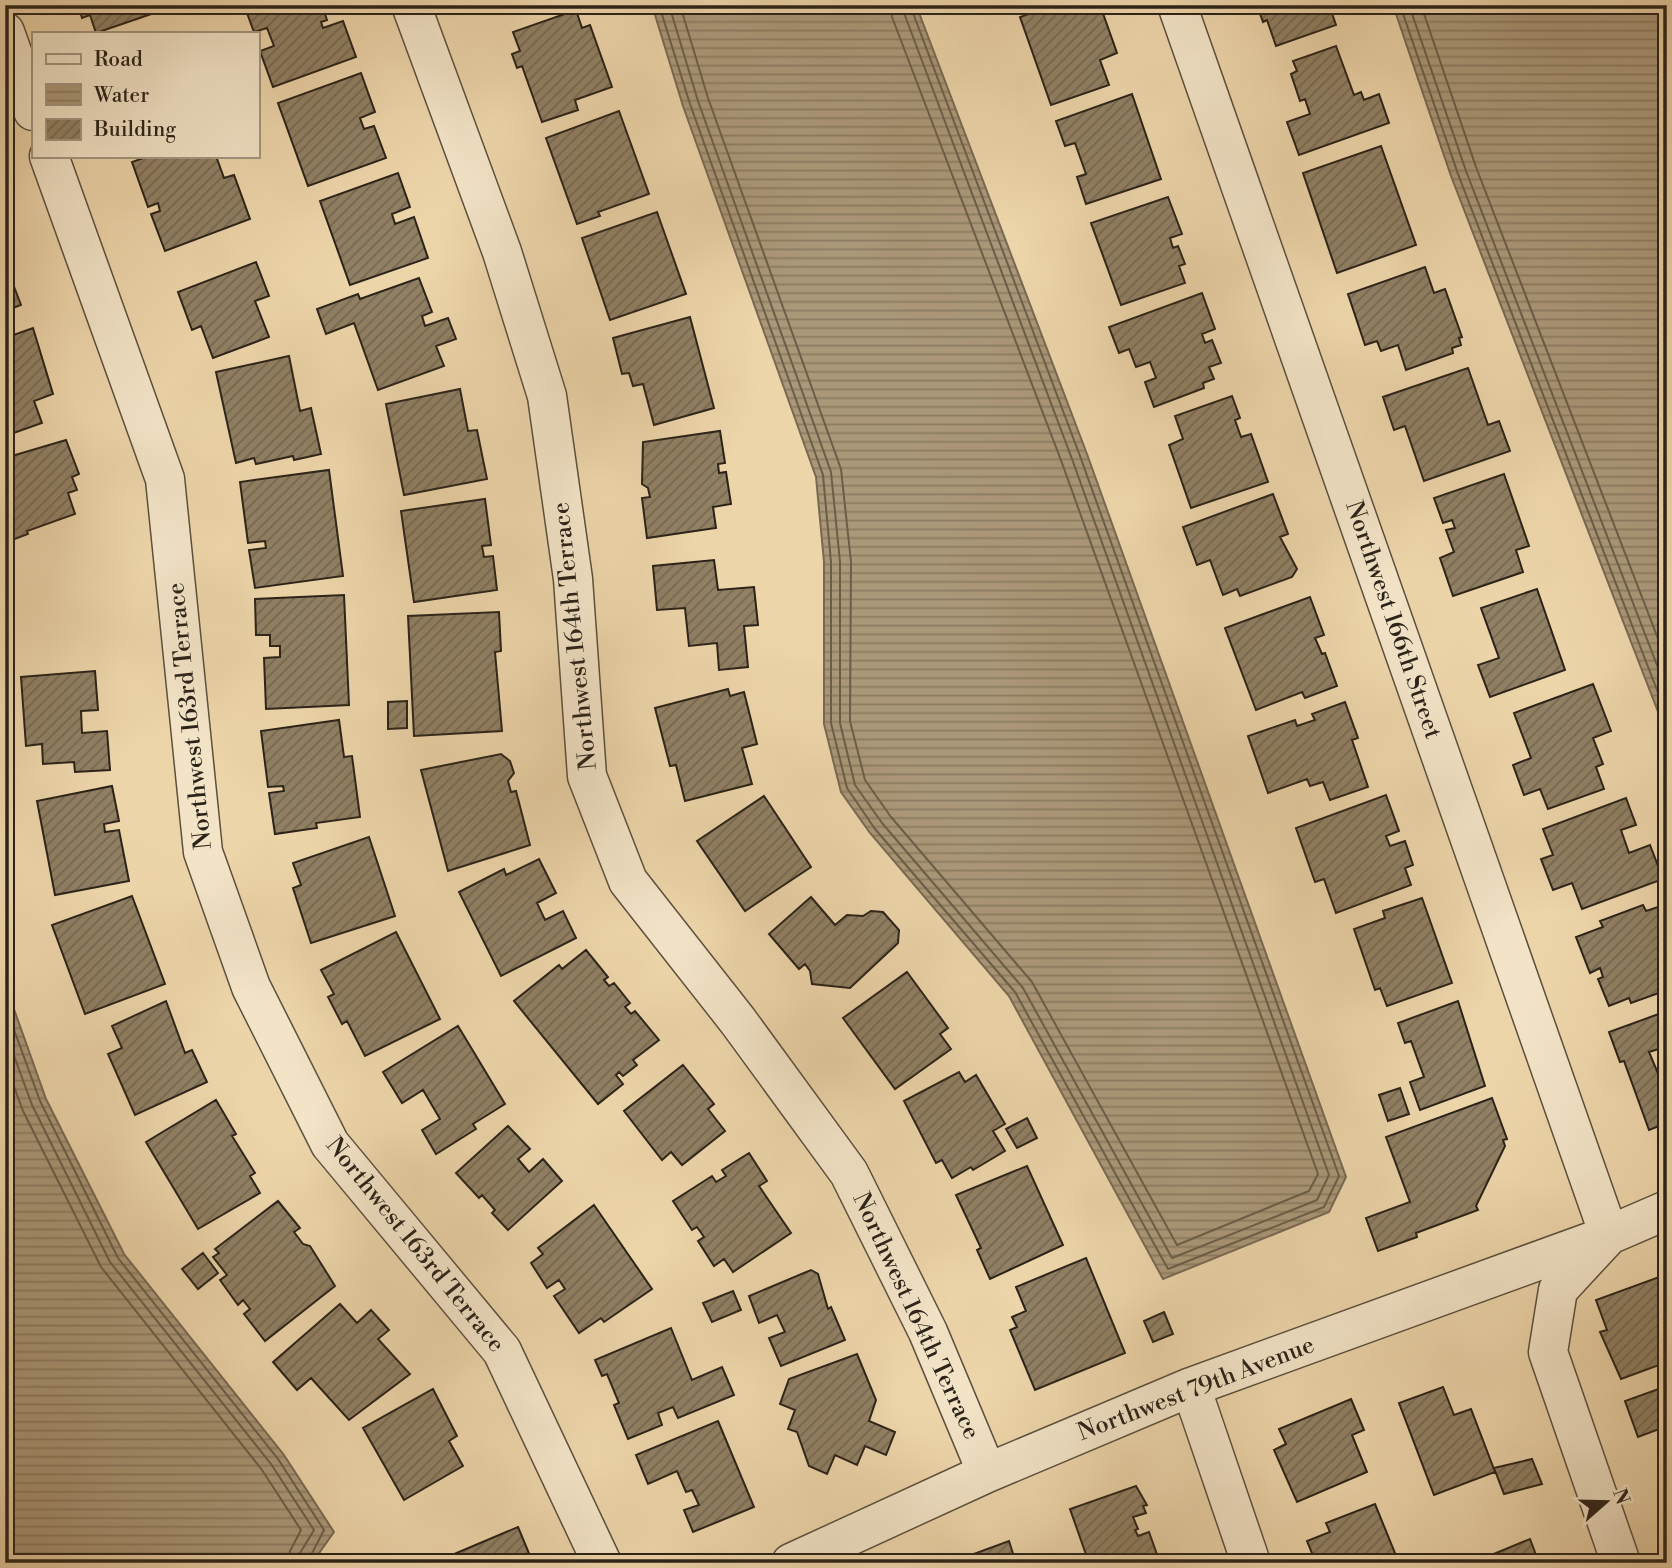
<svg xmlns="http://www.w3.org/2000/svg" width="1672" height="1568" viewBox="0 0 1672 1568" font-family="'Libre Bodoni',serif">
	<defs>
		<pattern id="water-rules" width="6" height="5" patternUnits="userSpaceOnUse" patternTransform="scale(1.75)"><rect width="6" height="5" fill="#ab9879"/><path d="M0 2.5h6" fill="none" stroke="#8b7c62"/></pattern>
		<pattern id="building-hatch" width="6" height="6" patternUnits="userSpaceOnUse" patternTransform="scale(1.75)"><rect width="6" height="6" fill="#908064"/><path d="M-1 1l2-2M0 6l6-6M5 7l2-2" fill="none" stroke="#766852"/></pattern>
	</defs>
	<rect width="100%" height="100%" fill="#edd5aa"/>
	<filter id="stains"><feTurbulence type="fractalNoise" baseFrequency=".00286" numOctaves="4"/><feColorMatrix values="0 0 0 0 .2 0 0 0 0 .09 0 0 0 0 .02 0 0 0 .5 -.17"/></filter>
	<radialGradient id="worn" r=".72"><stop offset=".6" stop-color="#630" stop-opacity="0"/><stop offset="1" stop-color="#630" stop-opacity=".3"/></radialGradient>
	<path fill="url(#water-rules)" stroke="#786953" stroke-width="2" d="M652,5H916L1087,454L1346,1177L1329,1212L1163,1279L1009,996L870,833L841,792L824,724V562L816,477L683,106Z
		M1393,5H1667V735L1451,176Z
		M5,984L46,1099L124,1254L284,1455L334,1532L312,1563H5Z"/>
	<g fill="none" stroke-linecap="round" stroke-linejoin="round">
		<path stroke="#6b5e49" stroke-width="2" d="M659,5L690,104L823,475L831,562V723L847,788L875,829L1015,992L1168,1269L1324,1207L1339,1176L1080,456L910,5
			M669,5L698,101L831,472L840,562V723L855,785L882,823L1023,988L1172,1258L1317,1200L1329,1175L1072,459L901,5
			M680,5L708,98L841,469L851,562L850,721L865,780L891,817L1032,982L1177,1245L1309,1191L1318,1174L1062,463L892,17L890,5
			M1400,5L1458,174L1667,716
			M1409,5L1466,171L1667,691
			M1421,5L1476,167L1667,662
			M5,1005L40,1101L118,1258L278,1459L324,1530L307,1563
			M5,1031L32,1105L110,1262L271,1464L314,1530L300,1553L298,1563
			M5,1062L23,1111L101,1267L262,1470L301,1530L290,1551L288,1563"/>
	</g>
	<path fill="url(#building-hatch)" stroke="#2b2319" stroke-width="2" d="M78,5H155L157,12L96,33L90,15L82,18Z
		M244,5H322L327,20L321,22L323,28L343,21L356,57L273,87L260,51L274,46L267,28L254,32Z
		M1054,5H1100L1117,53L1100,60L1109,85L1051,105L1020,17Z
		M1257,5H1329L1336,25L1276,46L1267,20L1263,22Z
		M576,10L582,28L590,25L612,87L575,100L578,110L542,122L522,66L517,68L512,54L520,51L513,32Z
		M1336,46L1354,95L1361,92L1364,100L1379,94L1389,123L1299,155L1287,122L1310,114L1305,99L1300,101L1291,74L1297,71L1293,61Z
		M361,73L375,112L360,118L364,129L374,126L386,158L308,186L278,103Z
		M1132,94L1161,179L1086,204L1077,177L1086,174L1075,143L1065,146L1056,121Z
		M619,111L649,194L598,212L600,216L577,224L546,138Z
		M1381,146L1416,245L1337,273L1303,173Z
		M149,156H216L224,178L234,175L250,219L165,251L151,214L160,211L158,203L148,207L132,162Z
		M398,173L410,207L392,214L395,224L414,217L428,258L350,285L320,201Z
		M1168,197L1182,234L1170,238L1173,248L1178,246L1185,264L1179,266L1185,283L1121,305L1091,223Z
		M657,212L686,294L610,320L582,238Z
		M256,262L269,296L255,301L269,337L213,358L201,326L192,330L178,292Z
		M5,263L21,305L5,311Z
		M1425,267L1434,293L1445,289L1462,337L1459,338L1461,345L1452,348L1453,353L1406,370L1398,345L1381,351L1377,341L1365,345L1348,294Z
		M419,278L432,312L422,316L425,326L448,318L456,339L436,346L444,366L378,390L354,323L326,334L317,309L358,294L360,299Z
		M1202,293L1215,329L1202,334L1205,343L1212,340L1221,363L1209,367L1214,379L1203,383L1204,388L1154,407L1145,382L1156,378L1150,362L1136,367L1129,349L1119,353L1109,327Z
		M690,317L714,408L654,425L643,384L633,386L629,373L622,374L613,338Z
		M33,328L53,394L34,401L42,423L5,436V338Z
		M289,356L300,411L311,408L321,454L294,460L293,456L256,464L254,458L236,463L216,372Z
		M1468,368L1488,425L1499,421L1510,451L1424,481L1405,426L1394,430L1383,397Z
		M460,389L468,431L477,430L487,479L404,495L386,404Z
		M1232,396L1240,418L1235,420L1241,437L1251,434L1268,482L1191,508L1169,445L1183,439L1175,416Z
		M720,431L725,463L718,464L719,473L726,472L731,504L713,507L716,528L647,538L642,498L650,497L648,488L642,484L643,442Z
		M66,440L79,474L72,477L77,490L68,493L75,514L27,531L28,534L12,540L5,520V485L8,484L5,458Z
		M329,470L343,576L255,588L249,550L266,548L265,541L248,543L240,482Z
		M1504,474L1529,546L1516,550L1523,572L1453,596L1440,558L1454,552L1446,530L1455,528L1452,520L1443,523L1434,498Z
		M1273,494L1288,534L1280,537L1297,569L1292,577L1240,596L1237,589L1223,595L1210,560L1197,565L1183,527Z
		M485,499L491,545L482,546L484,557L493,556L497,590L414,602L401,511Z
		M714,560L718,590L754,587L758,625L744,626L748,667L719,670L717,643L689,646L685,608L657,610L653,566Z
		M1537,589L1565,670L1490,697L1478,665L1499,658L1481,608Z
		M344,595L349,705L266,709L264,658L280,657V646H270V635H256L255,599Z
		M1310,597L1324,635L1315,638L1322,654L1325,653L1337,686L1305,698L1302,692L1256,710L1225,628Z
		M499,612L501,651L495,652L502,731L414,736L408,616Z
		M95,671L98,710L81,711L82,733L107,731L110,770L75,772L74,762L43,764L42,744L26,746L21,677Z
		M1593,684L1611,731L1593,738L1603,764L1596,767L1604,789L1548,809L1540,789L1524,795L1513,765L1531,758L1514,713Z
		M728,689L730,696L744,692L757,744L742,748L752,784L685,801L676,765L670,766L655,708Z
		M407,701V728L388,729V702Z
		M1345,702L1358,738L1352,740L1368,787L1330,800L1323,782L1310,786L1307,779L1268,793L1248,736L1295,720L1297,726L1315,720L1312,714Z
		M339,720L344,757L352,756L360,817L316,823L317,828L275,834L269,793L284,791L283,786L268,787L261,731Z
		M501,754L510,761L514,773L508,781L511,792L516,791L530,845L448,871L421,770Z
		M112,786L119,821L104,824L105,832L119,830L129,881L55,895L37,801Z
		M1386,795L1399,831L1386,836L1390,846L1405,841L1413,865L1405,868L1411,885L1336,913L1324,879L1315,882L1296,828Z
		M764,796L811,867L745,911L697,841Z
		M1626,798L1636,825L1621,830L1629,853L1650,845L1663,879L1582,909L1572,883L1553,890L1541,859L1553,855L1543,829Z
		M369,837L395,916L311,943L293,888L301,885L293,863Z
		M539,859L556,893L537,903L545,920L563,911L576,938L501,976L459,892L504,869L506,875Z
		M132,896L165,984L85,1014L52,925Z
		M811,897L835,925L847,915L863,916L871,911L883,912L899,930L898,943L850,988L812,984L810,971L805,964L799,969L769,934Z
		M1422,898L1452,983L1387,1006L1380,988L1375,990L1354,929L1385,918L1383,911Z
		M1643,905L1646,911L1661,906L1667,920V945L1658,948L1667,970V990L1631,1003L1629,998L1609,1006L1598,979L1603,977L1600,968L1590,973L1576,937L1603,927L1600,921Z
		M396,932L440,1019L365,1056L347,1021L342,1024L328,997L334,994L321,970Z
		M586,950L608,977L604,980L609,986L614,983L630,1003L625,1007L631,1014L635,1011L659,1040L633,1060L637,1065L623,1076L619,1072L616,1075L623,1084L598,1104L514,1001L559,965L562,969Z
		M907,972L948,1028L940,1034L951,1049L895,1089L843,1018Z
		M166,1001L185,1053L192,1050L207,1082L135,1115L108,1054L122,1048L112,1026Z
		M1458,1001L1485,1086L1420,1110L1410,1082L1424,1077L1411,1041L1405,1043L1398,1023Z
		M1667,1011V1052L1665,1047L1649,1052L1667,1095V1123L1649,1130L1624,1061L1620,1062L1609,1032Z
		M458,1026L505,1104L473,1124L476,1129L436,1154L422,1130L440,1119L423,1090L402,1103L383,1072Z
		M683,1065L714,1104L708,1109L725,1131L682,1165L671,1152L662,1160L624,1111Z
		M959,1072L965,1082L976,1075L1005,1124L993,1131L1005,1151L973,1170L971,1167L952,1178L942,1160L936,1163L904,1101Z
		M1400,1088L1409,1114L1388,1121L1379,1095Z
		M1492,1098L1507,1139L1503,1140L1505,1146L1476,1206L1478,1210L1416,1233L1417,1237L1378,1251L1366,1218L1410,1202L1386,1137Z
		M216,1100L236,1134L232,1136L255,1173L250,1176L260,1193L198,1229L146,1142Z
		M1027,1118L1037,1138L1017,1148L1006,1129Z
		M508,1126L530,1149L518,1159L529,1172L543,1159L562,1181L508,1230L492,1213L495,1210L482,1195L479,1198L456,1173Z
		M749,1153L767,1181L759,1186L791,1233L733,1272L724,1259L714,1266L698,1241L704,1237L697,1227L692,1230L673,1201L712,1176L716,1182L726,1176L722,1170Z
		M1027,1166L1063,1245L990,1279L977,1250L981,1248L956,1195Z
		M278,1201L300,1228L294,1232L303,1244L310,1246L335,1286L265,1341L244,1314L250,1309L243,1300L238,1305L220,1280L227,1275L213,1257L219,1253L215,1249Z
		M594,1205L652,1289L604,1322L601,1318L579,1333L554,1296L565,1289L559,1280L547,1288L531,1263L543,1254L538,1248Z
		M203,1253L218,1273L198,1289L182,1269Z
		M1086,1258L1125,1353L1035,1390L1010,1330L1017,1327L1012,1317L1026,1311L1016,1287Z
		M811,1270L818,1274L828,1309L831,1307L845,1340L781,1366L769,1338L785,1332L777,1315L759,1323L749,1296Z
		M1662,1276L1667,1289V1362L1621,1379L1600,1332L1607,1330L1596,1300Z
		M733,1291L741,1310L712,1322L703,1303Z
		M340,1304L357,1323L371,1310L389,1330L378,1339L410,1374L349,1420L311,1378L297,1390L273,1362Z
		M1164,1312L1173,1334L1153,1342L1144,1321Z
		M671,1328L692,1380L722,1367L734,1395L678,1418L673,1407L658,1413L662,1425L628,1439L614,1405L619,1403L607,1374L602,1376L595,1360Z
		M857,1354L876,1400L869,1421L895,1432L886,1455L865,1446L857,1465L835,1455L827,1474L809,1466L797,1432L788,1429L795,1410L780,1404L789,1379Z
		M1667,1386V1451L1659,1429L1638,1437L1625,1401Z
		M1443,1387L1454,1415L1471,1409L1495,1472L1434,1495L1399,1403Z
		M433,1389L457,1436L449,1441L463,1466L404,1500L363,1428Z
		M1351,1399L1364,1430L1352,1435L1367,1472L1297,1502L1274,1450L1286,1444L1279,1429Z
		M718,1421L754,1507L693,1532L684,1510L699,1505L692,1490L686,1492L677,1471L648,1484L636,1455Z
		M1532,1459L1542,1484L1504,1494L1494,1468Z
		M1136,1486L1147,1505L1143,1506L1146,1513L1133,1517L1138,1529L1135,1530L1138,1536L1149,1532L1160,1563H1089L1070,1509Z
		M1375,1504L1399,1563H1316L1307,1541L1330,1532L1326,1523Z
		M518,1527L533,1563H433Z
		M1530,1539L1539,1563H1472Z
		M1009,1541L1016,1563H952V1562Z"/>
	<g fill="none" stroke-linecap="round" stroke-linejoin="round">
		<defs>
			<path id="minor" d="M411,5L502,252L547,396L573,579L587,776L628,881L738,1021L849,1173L928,1332L987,1473
				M5,32L33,111
				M49,156L165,479L203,852L251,987L330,1144L502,1351L602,1563
				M1191,1387L1251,1563
				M791,1563L987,1473L1191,1387L1609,1235L1177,5
				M1621,1563L1548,1352L1558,1290L1609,1235L1667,1210"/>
		</defs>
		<use href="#minor" stroke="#5c503d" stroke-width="41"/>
		<use href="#minor" stroke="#f3e4c8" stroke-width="38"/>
	</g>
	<g text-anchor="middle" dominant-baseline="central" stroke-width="6" stroke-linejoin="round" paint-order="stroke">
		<g font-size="24" fill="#2b2319" stroke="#f3e4c8">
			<text transform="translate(1393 620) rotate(71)">Northwest 166th Street</text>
			<text transform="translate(575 636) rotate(-96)">Northwest 164th Terrace</text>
			<text transform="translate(190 716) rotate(-96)">Northwest 163rd Terrace</text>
			<text transform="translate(415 1245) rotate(51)">Northwest 163rd Terrace</text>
			<text transform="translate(916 1316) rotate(65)">Northwest 164th Terrace</text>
			<text transform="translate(1196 1389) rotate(-21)">Northwest 79th Avenue</text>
		</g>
	</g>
	<rect width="1672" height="1568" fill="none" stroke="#edd5aa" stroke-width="28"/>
	<rect x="7" y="7" width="1658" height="1554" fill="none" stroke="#2b2319" stroke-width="3.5"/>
	<rect x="14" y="14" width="1644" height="1540" fill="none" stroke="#2b2319" stroke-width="2"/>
	<rect x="32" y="32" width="228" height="126" fill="#f3e4c8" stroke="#a39782" stroke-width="2"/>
	<rect x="46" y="54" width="35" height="10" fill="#f3e4c8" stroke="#a39782" stroke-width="2"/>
	<text x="94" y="66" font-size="21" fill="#2b2319">Road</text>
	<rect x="46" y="84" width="35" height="21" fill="url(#water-rules)" stroke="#a39782" stroke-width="2"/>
	<text x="94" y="102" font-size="21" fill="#2b2319">Water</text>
	<rect x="46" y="119" width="35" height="21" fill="url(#building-hatch)" stroke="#a39782" stroke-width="2"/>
	<text x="94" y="136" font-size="21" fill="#2b2319">Building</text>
	<g transform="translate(1606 1502) rotate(70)" stroke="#f3e4c8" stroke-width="5" paint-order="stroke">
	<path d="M0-5L12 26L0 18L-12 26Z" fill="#2b2319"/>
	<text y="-10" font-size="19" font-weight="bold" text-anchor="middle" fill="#2b2319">N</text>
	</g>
	<rect width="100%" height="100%" filter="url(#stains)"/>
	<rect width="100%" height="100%" fill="url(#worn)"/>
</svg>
